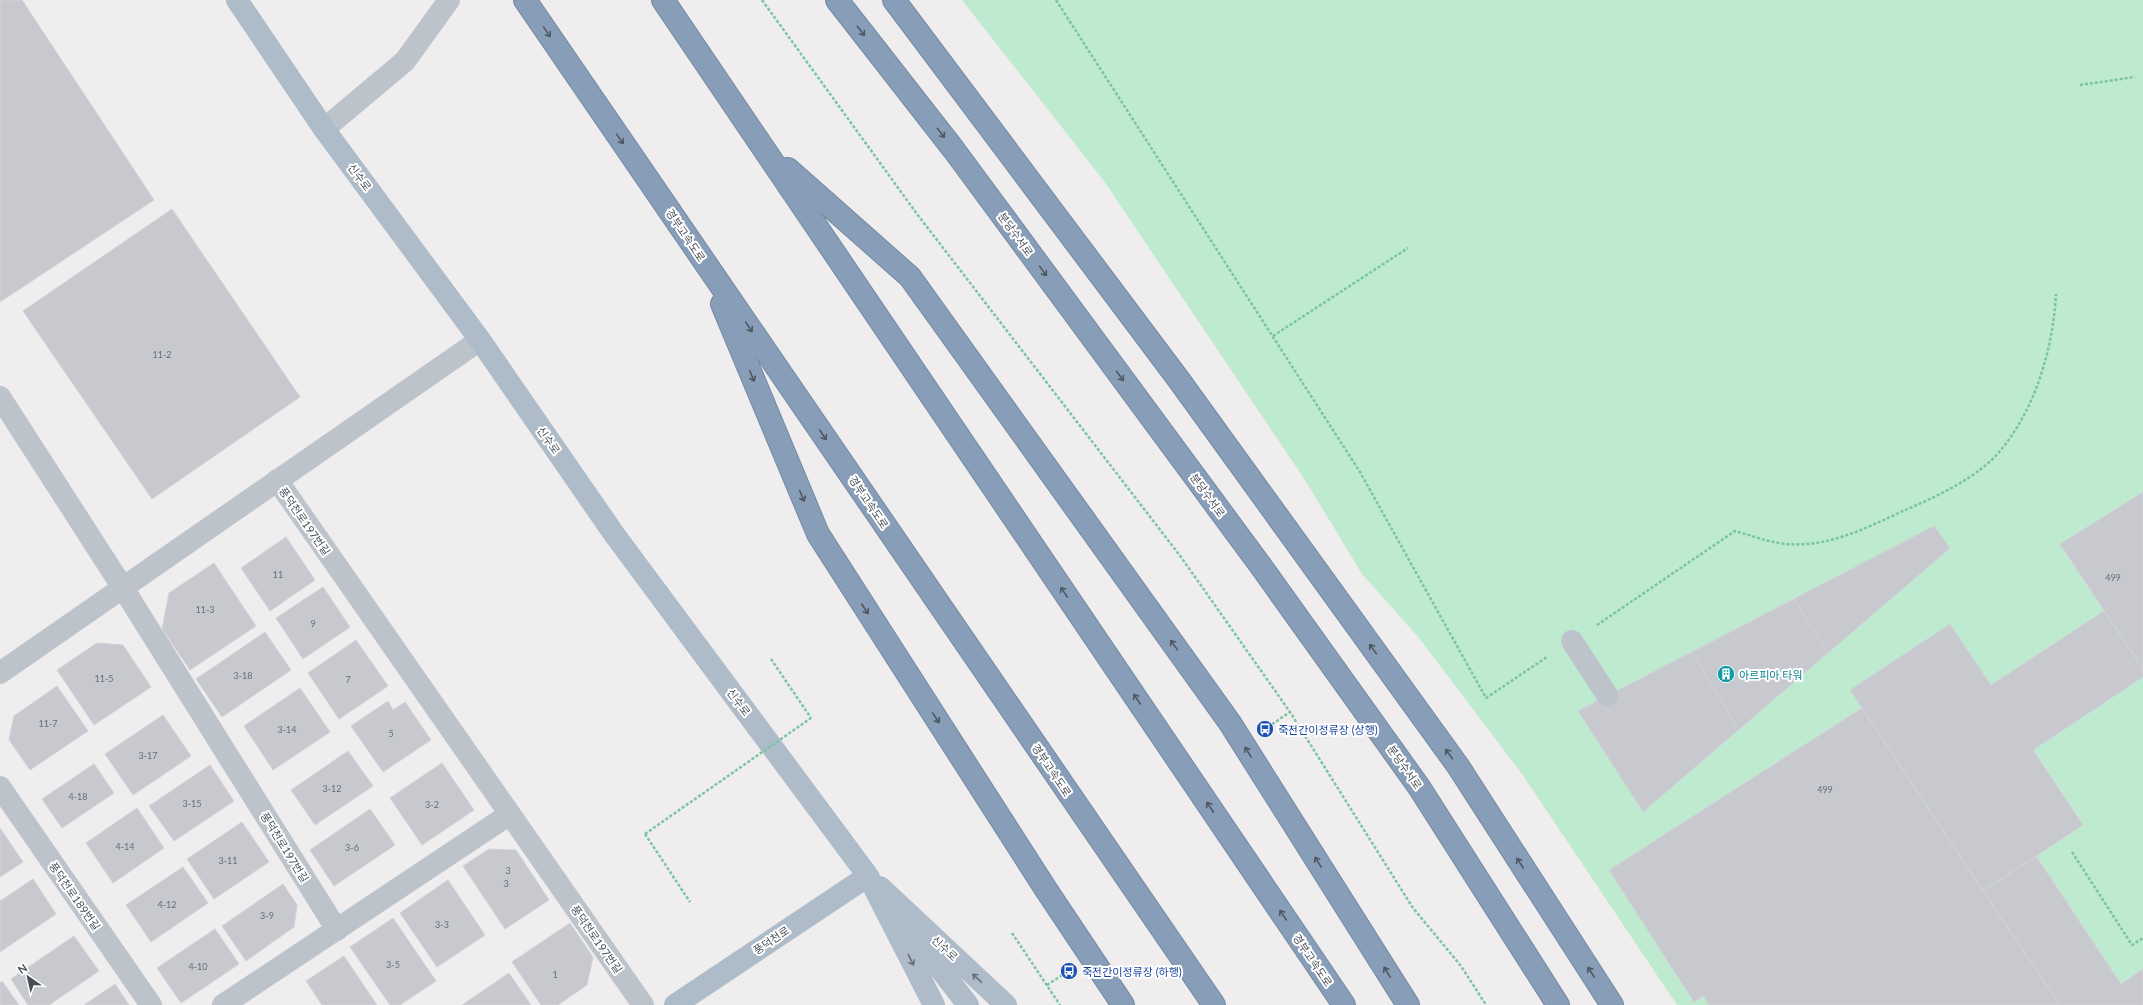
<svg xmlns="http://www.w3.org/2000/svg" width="2143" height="1005" viewBox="0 0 2143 1005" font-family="Lato,'Noto Sans KR',sans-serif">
	<rect width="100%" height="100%" fill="#efeded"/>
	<path fill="#beead0" d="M962,0H2143V1005H1677L1522,774L1419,638L1362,574L1305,480L1104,181Z"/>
	<path fill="#c7c9cf" stroke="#d1d3d8" d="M0,0H22L154,200L0,302Z
		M172,209L300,397L152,499L23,311Z
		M2143,492V669L2060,544Z
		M1934,526L1950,548L1643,812L1578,711Z
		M286,537L315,580L270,611L241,568Z
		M214,563L256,626L190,670L162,629L169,593Z
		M323,587L350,627L303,659L276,618Z
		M1794,599L1828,652L1739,730L1692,652Z
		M2104,611L2143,669V677L2033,750L2083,825L1983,891L1850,690L1950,624L1991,685Z
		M265,632L291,670L222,717L196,679Z
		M356,640L388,686L339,719L308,673Z
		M97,643L123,645L151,687L94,725L57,670Z
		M57,686L88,731L30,770L9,740L14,716Z
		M300,688L330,732L273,770L244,726Z
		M388,701L393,710L405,702L431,740L383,772L351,726Z
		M1862,708L1983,891L2060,1005H1709L1703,996L1694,1002L1609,870Z
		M163,715L191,756L133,795L105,754Z
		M348,751L373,786L315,825L291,790Z
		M442,763L474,810L422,845L390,798Z
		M94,764L114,793L62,828L42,799Z
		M210,765L234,801L174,841L149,806Z
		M137,808L164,848L113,883L86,843Z
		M370,809L395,845L334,886L310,850Z
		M242,822L269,862L214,899L187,859Z
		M0,828L23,862L0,877Z
		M489,849L516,850L549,900L505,929L463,866Z
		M2036,856L2121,984L2143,969V1005H2060L1983,891Z
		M183,867L208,903L151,942L126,905Z
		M33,879L56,914L0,952V901Z
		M448,880L485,935L437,967L400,913Z
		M283,884L297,905L294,927L246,961L222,926Z
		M393,918L436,981L400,1005H390L350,947Z
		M570,923L593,957L587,985L558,1005H541L512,962Z
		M215,929L239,964L181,1003L157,968Z
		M74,936L99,971L49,1005H28L11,979Z
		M344,956L377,1005H322L306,981Z
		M509,973L531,1005H462Z
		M2,981L19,1005H0V983Z
		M115,984L129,1005H84Z"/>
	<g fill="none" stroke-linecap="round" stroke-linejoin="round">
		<defs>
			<path id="highway" d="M525,0L1214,1005
				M663,0L1344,1005
				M837,0L954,150L1263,569L1419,787L1558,1005
				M894,0L1179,380L1458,766L1612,1005
				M788,169L910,277L1230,723L1408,1005
				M722,304L818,534L1047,891L1123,1005"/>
		</defs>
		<use href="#highway" stroke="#7389a3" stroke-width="24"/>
		<path stroke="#79c5a2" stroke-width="2.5" stroke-dasharray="3 2" stroke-linecap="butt" d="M762,0L917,214L1181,557L1290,712L1413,908L1461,966L1486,1005
			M1056,0L1360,472L1486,698L1547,657
			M2080,85L2135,77
			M1273,336L1408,248
			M1597,625L1735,531C1750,535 1765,541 1779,543C1824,550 1864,529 1903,511C1934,498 1979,477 2000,451C2036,408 2053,348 2056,294
			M771,659L811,718
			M1268,727L1290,712
			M645,834L690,902
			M2072,852L2132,945L2143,938
			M1012,933L1060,1005
			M1047,985L1067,972"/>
		<path stroke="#bcc3cb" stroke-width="22" d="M324,129L405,61L449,0
			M0,397L123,588L337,930
			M277,480L643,1005
			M1572,641L1607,695
			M0,673L480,340
			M0,787L151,1005
			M223,1005L510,814"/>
		<path stroke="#aebbc9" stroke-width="22" d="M237,0L324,129L480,340L614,534L868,876L934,1005
			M880,887L1006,1005
			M910,930L968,1005
			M675,1005L868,876"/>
		<use href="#highway" stroke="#889eb8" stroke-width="22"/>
		<path stroke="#79c5a2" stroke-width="2.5" stroke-dasharray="3 2" stroke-linecap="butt" d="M645,834L811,718"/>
	</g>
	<defs><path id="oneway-shaft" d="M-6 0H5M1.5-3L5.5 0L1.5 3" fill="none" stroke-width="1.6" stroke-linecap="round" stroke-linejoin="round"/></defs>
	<g stroke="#4e5762">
		<use href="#oneway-shaft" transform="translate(861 31) rotate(52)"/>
		<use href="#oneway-shaft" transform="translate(547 32) rotate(55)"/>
		<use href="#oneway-shaft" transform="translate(941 133) rotate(52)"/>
		<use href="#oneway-shaft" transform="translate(620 139) rotate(55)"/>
		<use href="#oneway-shaft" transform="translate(1043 271) rotate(54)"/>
		<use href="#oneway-shaft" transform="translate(749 327) rotate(56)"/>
		<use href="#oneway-shaft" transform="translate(752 376) rotate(67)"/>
		<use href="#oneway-shaft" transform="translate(1120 376) rotate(54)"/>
		<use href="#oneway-shaft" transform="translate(823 435) rotate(56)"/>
		<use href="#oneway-shaft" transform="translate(802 496) rotate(67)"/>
		<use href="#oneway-shaft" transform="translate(1064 592) rotate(-124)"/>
		<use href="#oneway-shaft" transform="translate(865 609) rotate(57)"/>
		<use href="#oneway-shaft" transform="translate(1174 645) rotate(-126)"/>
		<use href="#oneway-shaft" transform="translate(1373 649) rotate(-126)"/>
		<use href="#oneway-shaft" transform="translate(1137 699) rotate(-124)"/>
		<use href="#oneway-shaft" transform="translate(936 718) rotate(57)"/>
		<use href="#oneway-shaft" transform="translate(1248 752) rotate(-122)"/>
		<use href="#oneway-shaft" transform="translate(1449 754) rotate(-126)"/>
		<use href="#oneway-shaft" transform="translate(1210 807) rotate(-124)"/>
		<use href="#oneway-shaft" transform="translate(1318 862) rotate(-122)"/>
		<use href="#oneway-shaft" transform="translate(1520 863) rotate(-123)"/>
		<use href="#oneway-shaft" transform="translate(1283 915) rotate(-124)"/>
		<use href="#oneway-shaft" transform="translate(1387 972) rotate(-122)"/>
		<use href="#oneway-shaft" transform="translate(1591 972) rotate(-123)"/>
	</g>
	<g stroke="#666f7a">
		<use href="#oneway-shaft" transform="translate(911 960) rotate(63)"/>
		<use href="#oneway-shaft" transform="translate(977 978) rotate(-137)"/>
	</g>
	<defs>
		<symbol id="building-disc" viewBox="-11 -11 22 22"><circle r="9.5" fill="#0f9aa8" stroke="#fff"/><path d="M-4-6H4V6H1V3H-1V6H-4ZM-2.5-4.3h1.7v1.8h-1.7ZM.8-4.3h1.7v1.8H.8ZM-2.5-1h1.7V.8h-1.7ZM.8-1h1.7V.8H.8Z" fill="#fff"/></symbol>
		<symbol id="bus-disc" viewBox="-11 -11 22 22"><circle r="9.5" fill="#1a4fb4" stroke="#fff"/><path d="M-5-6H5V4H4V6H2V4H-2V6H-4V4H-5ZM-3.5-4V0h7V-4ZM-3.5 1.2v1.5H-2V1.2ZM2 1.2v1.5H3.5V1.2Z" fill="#fff"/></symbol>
	</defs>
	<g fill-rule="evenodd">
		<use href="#building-disc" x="1716" y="664" width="20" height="20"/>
		<use href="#bus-disc" x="1255" y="719" width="20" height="20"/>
		<use href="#bus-disc" x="1059" y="961" width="20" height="20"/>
	</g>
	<g text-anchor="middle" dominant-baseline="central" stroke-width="4" stroke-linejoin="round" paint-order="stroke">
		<g font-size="9" fill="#676e76">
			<text x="162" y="354">11-2</text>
			<text x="278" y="574">11</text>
			<text x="2113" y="577">499</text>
			<text x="205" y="609">11-3</text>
			<text x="313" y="623">9</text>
			<text x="243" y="675">3-18</text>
			<text x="104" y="678">11-5</text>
			<text x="348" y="679">7</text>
			<text x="48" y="723">11-7</text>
			<text x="287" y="729">3-14</text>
			<text x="391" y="733">5</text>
			<text x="148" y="755">3-17</text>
			<text x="332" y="788">3-12</text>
			<text x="1825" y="789">499</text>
			<text x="78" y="796">4-18</text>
			<text x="192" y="803">3-15</text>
			<text x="432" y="804">3-2</text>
			<text x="125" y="846">4-14</text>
			<text x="352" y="847">3-6</text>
			<text x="228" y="860">3-11</text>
			<text x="508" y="870">3</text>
			<text x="506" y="883">3</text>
			<text x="167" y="904">4-12</text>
			<text x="267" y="915">3-9</text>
			<text x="442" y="924">3-3</text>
			<text x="393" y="964">3-5</text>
			<text x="198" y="966">4-10</text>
			<text x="555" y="974">1</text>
		</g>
		<g font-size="11" fill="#474f58" stroke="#fff">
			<text transform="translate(360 177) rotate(53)">신수로</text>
			<text transform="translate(1016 234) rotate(54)">분당수서로</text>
			<text transform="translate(686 235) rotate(56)">경부고속도로</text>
			<text transform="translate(549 440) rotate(55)">신수로</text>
			<text transform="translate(1208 495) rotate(54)">분당수서로</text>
			<text transform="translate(869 502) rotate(56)">경부고속도로</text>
			<text transform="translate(305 521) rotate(55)">풍덕천로197번길</text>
			<text transform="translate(739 702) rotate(53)">신수로</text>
			<text transform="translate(1405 767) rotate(55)">분당수서로</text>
			<text transform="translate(1052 770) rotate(56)">경부고속도로</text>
			<text transform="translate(285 847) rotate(58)">풍덕천로197번길</text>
			<text transform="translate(75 896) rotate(55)">풍덕천로189번길</text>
			<text transform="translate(597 939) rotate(55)">풍덕천로197번길</text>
			<text transform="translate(771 940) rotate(-34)">풍덕천로</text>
			<text transform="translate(945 948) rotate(43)">신수로</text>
			<text transform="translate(1313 960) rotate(56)">경부고속도로</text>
		</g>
		<g font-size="11" fill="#0d838f" stroke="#fff" text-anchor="start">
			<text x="1739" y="674">아르피아 타워</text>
		</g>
		<g font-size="11" fill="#164399" stroke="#fff" text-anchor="start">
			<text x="1278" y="729">죽전간이정류장 (상행)</text>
			<text x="1082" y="971">죽전간이정류장 (하행)</text>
		</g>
	</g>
	<g transform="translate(28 977) rotate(326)" stroke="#ffffff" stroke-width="3" paint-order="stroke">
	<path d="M0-3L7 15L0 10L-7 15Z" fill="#474f58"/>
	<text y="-6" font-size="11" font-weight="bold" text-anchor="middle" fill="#474f58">N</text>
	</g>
</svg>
